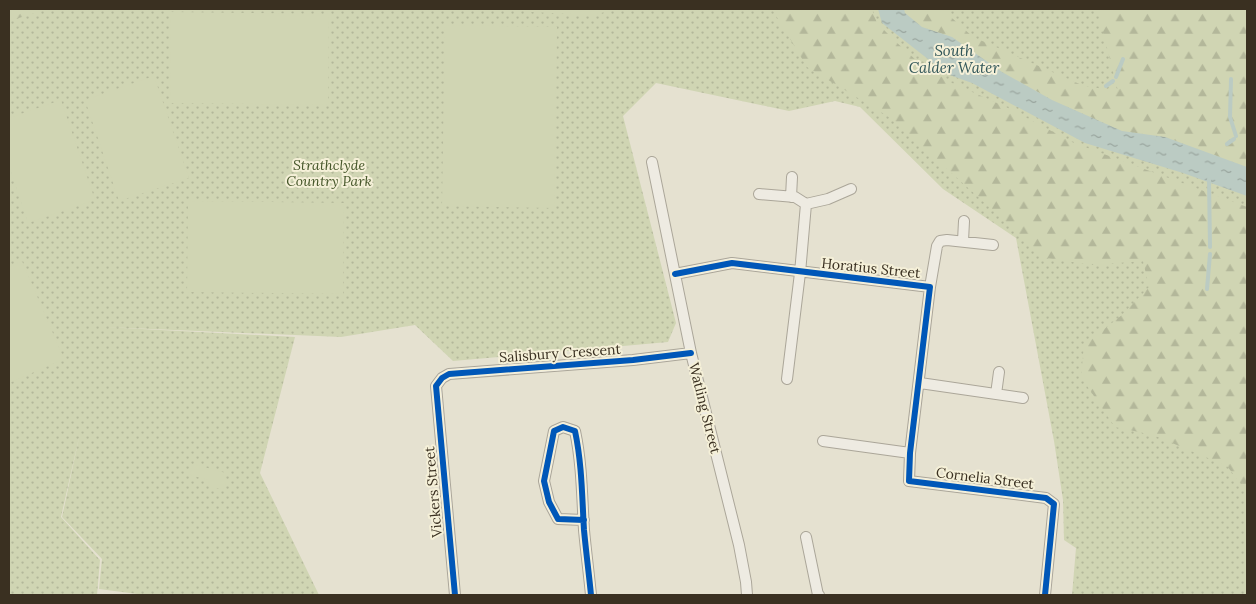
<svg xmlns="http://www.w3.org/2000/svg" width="1256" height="604" viewBox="0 0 1256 604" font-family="Lora,serif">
	<defs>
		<pattern id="grass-dots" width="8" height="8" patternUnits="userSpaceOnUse" patternTransform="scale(1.25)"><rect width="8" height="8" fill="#d0d5b3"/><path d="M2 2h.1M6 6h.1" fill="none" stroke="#b3b79a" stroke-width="1.8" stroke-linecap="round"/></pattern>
		<pattern id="forest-firs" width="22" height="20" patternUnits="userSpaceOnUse" patternTransform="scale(1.25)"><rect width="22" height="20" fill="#d0d5b3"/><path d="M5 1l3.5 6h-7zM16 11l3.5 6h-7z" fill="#b3b79a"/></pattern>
		<pattern id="water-ripples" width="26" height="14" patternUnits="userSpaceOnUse" patternTransform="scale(1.25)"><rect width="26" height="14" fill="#bbcbc3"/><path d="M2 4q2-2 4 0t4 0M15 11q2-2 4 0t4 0" fill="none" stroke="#99a59e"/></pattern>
	</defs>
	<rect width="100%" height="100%" fill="#e5e1d0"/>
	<path fill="url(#grass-dots)" d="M9,9H1247V595H1072L1076,548L1064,540L1063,500L1054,441L1016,238L943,189L860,107L835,101L789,111L656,83L623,116L676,323L668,342L453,361L415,325L341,337L104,327L295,337L260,473L319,595H145L99,589L102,559L62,517L80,433L61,517L100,560L97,595H9Z"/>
	<path fill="url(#forest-firs)" d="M9,9H48L9,21Z
		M519,9H620L591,15L531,12Z
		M772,9H872L877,23L895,41L917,61L952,83L1006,107L1074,143L1247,207V492L1227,466L1153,435L1115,427L1081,377L1084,345L1122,315L1149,287L1143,261L1092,265L1046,258L889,117L807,67Z
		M904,9H942L973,37L1084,86L1118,91L1097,9H1247V167L1165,137L1122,131L1052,100L1002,72L952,37L922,27L905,13Z"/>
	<path fill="#d0d5b3" d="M171,12L329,14L328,105L170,103Z
		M445,25L557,27L554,208L442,206Z
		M154,76L189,178L119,201L85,100Z
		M61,100L95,200L28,223L9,166V118Z
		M188,201L344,203L343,294L187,292Z
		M22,261L64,359L9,383V267Z
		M193,464L226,473L225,488L209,489L208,480L190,475Z"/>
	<path fill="url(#water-ripples)" d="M878,9H904L905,13L922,27L952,37L1002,72L1052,100L1122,131L1165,137L1247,167V196L1183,173L1085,143L972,83L947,74L882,23Z"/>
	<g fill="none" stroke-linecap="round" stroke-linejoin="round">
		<path stroke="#bbcbc3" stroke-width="4" d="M1116,77L1123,59
			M1231,79L1230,117L1236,136
			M1106,86L1113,81
			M1227,144L1234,139
			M1209,179L1210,247
			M1207,289L1210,254"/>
		<defs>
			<path id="minor" d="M652,162L691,353L739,545L746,582L747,595
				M759,194L795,197L806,204
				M791,197L792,177
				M963,241L964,221
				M675,274L732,263L930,287L910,453L909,481L1046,498L1054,504L1045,595
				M930,287L937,246L940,241L947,240L993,245
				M787,379L800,273L806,204L828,199L851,189
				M920,383L1023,398
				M996,394L999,372
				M823,441L910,453
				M584,520L558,519L549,502L544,481L554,431L563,427L575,431C582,464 582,497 584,530C586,552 589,574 591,595
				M806,537L818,595H819
				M455,595L436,386L442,378L449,374L633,360L691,353"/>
		</defs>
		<use href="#minor" stroke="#aba699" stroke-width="12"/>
		<use href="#minor" stroke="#eeebe2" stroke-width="10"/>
		<defs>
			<path id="cycleway" d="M675,274L732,263L930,287L910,453L909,481L1046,498L1054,504L1045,595
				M584,520L558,519L549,502L544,481L554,431L563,427L575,431C582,464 582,497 584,530C586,552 589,574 591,595
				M455,595L436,386L442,378L449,374L633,360L691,353"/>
		</defs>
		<use href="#cycleway" stroke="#f5f0d8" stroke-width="9"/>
		<use href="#cycleway" stroke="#0057b8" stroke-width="6"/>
	</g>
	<g text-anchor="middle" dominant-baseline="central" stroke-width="4" stroke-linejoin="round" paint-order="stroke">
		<g font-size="14" font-style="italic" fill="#445528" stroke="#f5f0d8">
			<text x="329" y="165">Strathclyde<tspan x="329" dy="16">Country Park</tspan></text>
		</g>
		<g font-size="14" fill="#3a3021" stroke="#f5f0d8">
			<text transform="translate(871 268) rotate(6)">Horatius Street</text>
			<text transform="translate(560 353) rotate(-4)">Salisbury Crescent</text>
			<text transform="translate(705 408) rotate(76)">Watling Street</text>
			<text transform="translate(985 478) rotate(7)">Cornelia Street</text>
			<text transform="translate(433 492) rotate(-95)">Vickers Street</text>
		</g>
		<g font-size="15" font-style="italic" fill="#315659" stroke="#f5f0d8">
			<text x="954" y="50">South<tspan x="954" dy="17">Calder Water</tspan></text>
		</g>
	</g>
	<rect width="1256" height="604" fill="none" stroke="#3a3021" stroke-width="20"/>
</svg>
